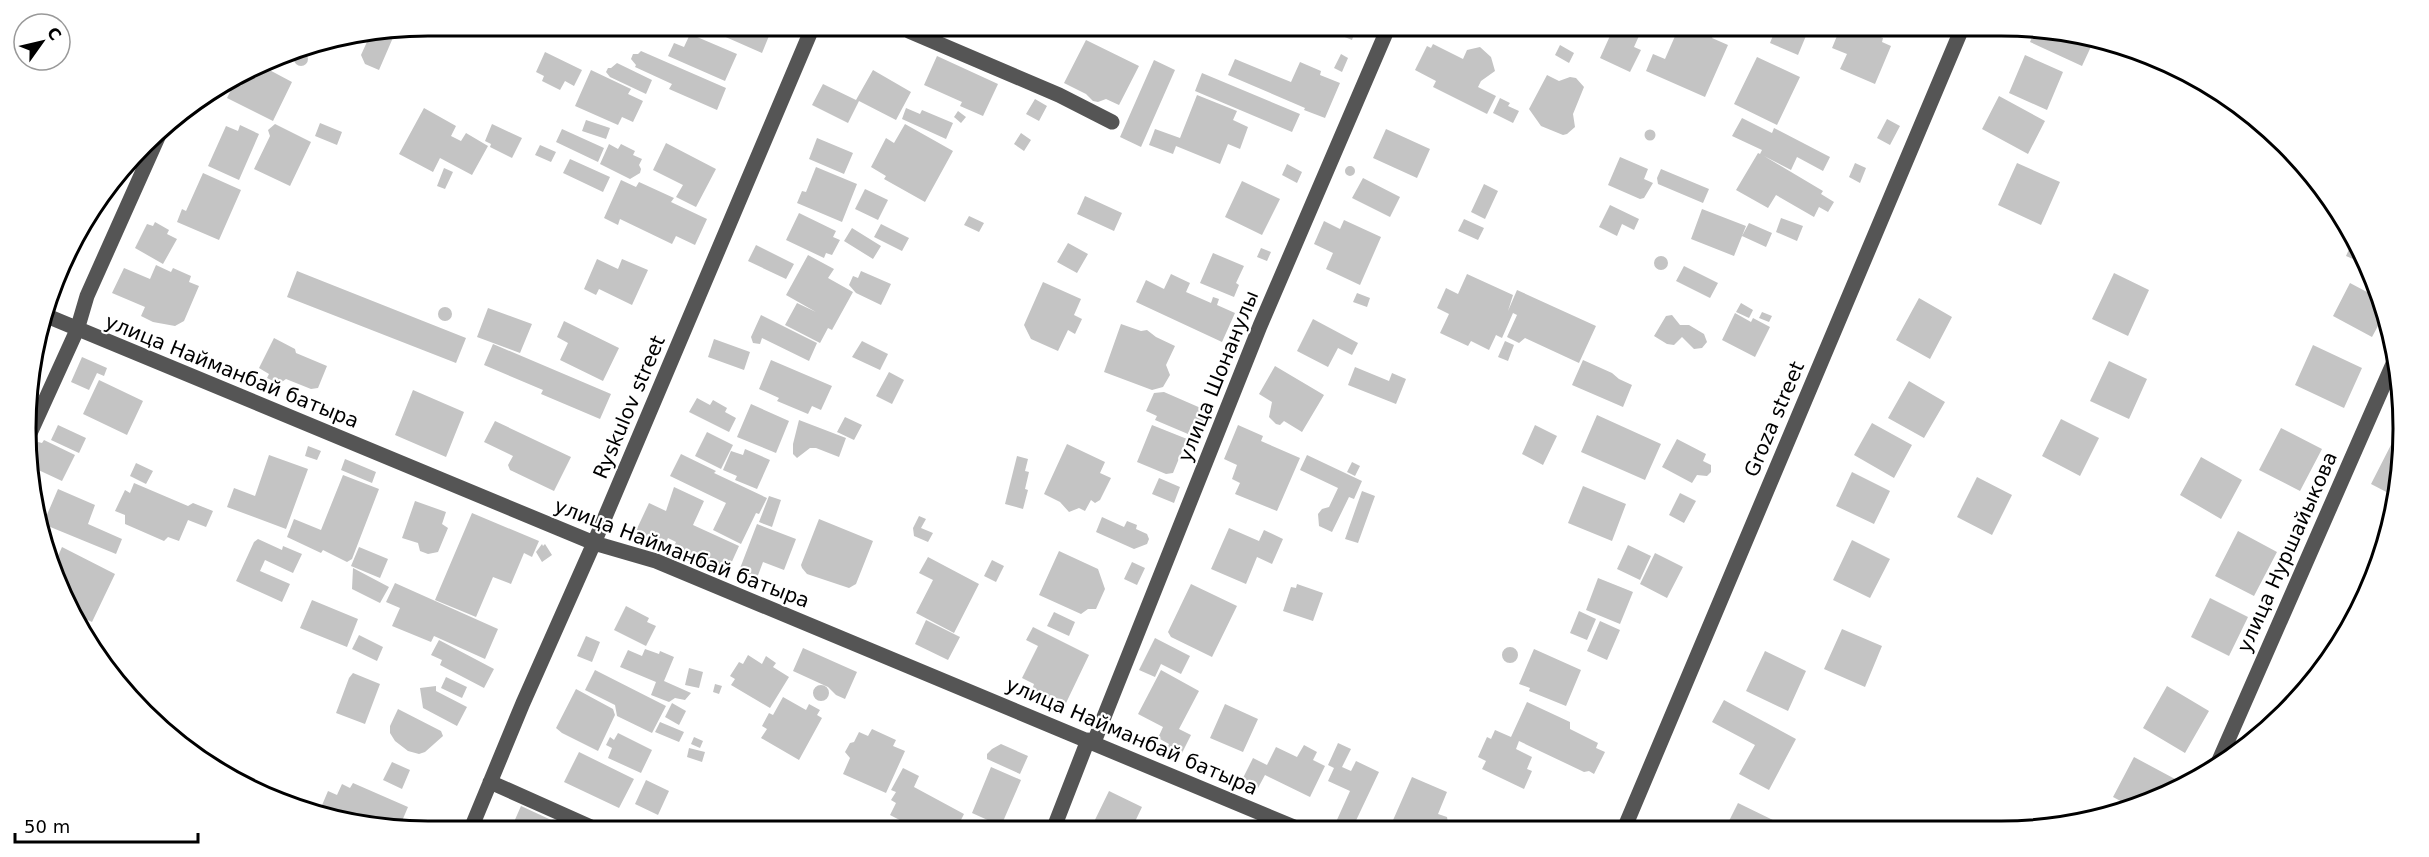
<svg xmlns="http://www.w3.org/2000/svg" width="2429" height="857" viewBox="0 0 2429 857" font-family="'DejaVu Sans',sans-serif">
	<rect width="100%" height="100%" fill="#fff"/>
	<path fill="#c4c4c4" d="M1797,26L1808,31L1798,55L1770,43L1774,33L1772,27Z
		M1614,27H1643L1634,47L1641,50L1630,72L1600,58Z
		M1679,27H1690L1696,30L1698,27H1703L1715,32L1712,38L1728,45L1705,97L1646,71L1653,54L1665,59Z
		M1731,27H1755L1751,36Z
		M1858,27L1883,38L1882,42L1891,46L1875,84L1840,69L1847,54L1832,48L1839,31L1851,36Z
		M1356,28L1352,40L1325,29Z
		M1450,28H1473L1468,37Z
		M2035,30L2046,31L2095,38L2082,66L2030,42Z
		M712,31H771L762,53Z
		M350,33H356L353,40L348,44L342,45L332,39Z
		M371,33H395L379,70L365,64L361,55Z
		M690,34L737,54L725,81L668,56L674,43L684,47Z
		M1086,40L1139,66L1119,105L1106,99L1098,102L1093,101L1086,94L1064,83Z
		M1433,44L1463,59L1467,50L1480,47L1491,57L1495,71L1481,81L1478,87L1496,96L1487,114L1433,87L1436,81L1415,70L1427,46L1431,48Z
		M1560,45L1574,53L1569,63L1555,55Z
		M641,51L726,88L717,110L669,89L672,84L635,67L636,65L631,59L633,54H638Z
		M545,52L582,70L574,86L565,81L560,90L542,81L544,76L536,72Z
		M294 59a7 7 0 1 1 14 0a7 7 0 1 1-14 0Z
		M1341,54L1348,58L1342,72L1334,68Z
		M2025,55L2063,72L2047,110L2009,93Z
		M937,56L998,84L983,116L960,106L962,102L924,85Z
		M1757,57L1800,77L1777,125L1734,104Z
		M1235,59L1291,82L1300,62L1321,71L1320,75L1340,83L1325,118L1304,110L1305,108L1228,75Z
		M1154,60L1175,70L1141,147L1120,137Z
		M617,63L652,80L646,94L610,77L606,72L608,68H611Z
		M260,65L292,82L273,121L227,98L235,82L241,86L247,73Z
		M591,70L631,89L628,94L643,101L633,122L622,117L618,125L575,106Z
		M873,70L911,92L896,120L859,101L848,123L812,105L823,84L856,100Z
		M1202,73L1300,114L1292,132L1195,91Z
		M1547,75L1559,81L1570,77L1576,78L1584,87L1573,114L1575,127L1567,134L1563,135L1541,126L1529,109Z
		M1197,95L1237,111L1233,120L1248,127L1240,149L1228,144L1220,164L1176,146L1173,154L1149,145L1155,129L1180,138Z
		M1999,96L2045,121L2028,154L1982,129Z
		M1500,98L1510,103L1508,106L1519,111L1513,123L1493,113Z
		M1035,99L1047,106L1039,121L1026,114Z
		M424,108L456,126L451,136L461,141L466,133L488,146L472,175L440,158L433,172L399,154Z
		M906,108L920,114L922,110L953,123L946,139L902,119Z
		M958,111L966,117L961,123L954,117Z
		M1742,118L1772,133L1774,128L1830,157L1823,171L1797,157L1791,170L1764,156L1823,191L1821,194L1834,202L1828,212L1819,207L1814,217L1776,195L1768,208L1736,190L1758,153L1760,154L1762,150L1732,136Z
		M1887,119L1900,126L1890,145L1877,138Z
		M586,120L610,128L606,139L582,131Z
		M320,123L342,132L337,145L315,136Z
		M275,124L311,142L290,186L254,169L270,136L268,130Z
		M492,124L522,138L512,158L490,147L491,144L485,141Z
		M905,124L953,151L925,202L884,179L886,176L871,167L886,138L894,143Z
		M240,125L259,134L239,180L208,166L226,126L238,131Z
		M562,129L604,148L598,162L556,142Z
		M1386,129L1430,149L1417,178L1373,158Z
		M1644.5 135a5.5 5.5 0 1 1 11 0a5.5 5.5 0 1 1-11 0Z
		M1021,133L1031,140L1024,151L1014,144Z
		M817,138L853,153L844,174L809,159Z
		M666,143L716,169L696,207L676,197L683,185L653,170Z
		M609,144L618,149L621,144L635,151L633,155L642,159L639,165L641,169L640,173L630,179L600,164Z
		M540,145L556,152L551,162L535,155Z
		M1620,157L1648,169L1644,179L1653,183L1644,198L1640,199L1608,185Z
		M570,159L610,177L603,192L563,173Z
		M1855,163L1866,168L1860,183L1849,177Z
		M2017,163L2060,182L2041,225L1998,205Z
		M1287,164L1302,172L1297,183L1282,175Z
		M1345 171a5 5 0 1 1 10 0a5 5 0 1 1-10 0Z
		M816,167L857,184L842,222L797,203L802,191L806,192Z
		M444,168L453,172L445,189L437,186Z
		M1661,169L1709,189L1703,203L1658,184L1657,178Z
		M203,173L241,190L219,240L177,222L182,209L186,211Z
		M1363,178L1400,197L1390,217L1352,198Z
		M621,180L636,187L639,182L674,198L671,202L707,219L695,245L676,236L672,244L620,219L618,225L604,218Z
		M1242,181L1280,199L1262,235L1225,217Z
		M1484,184L1498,191L1485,219L1471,212Z
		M865,189L888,200L878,220L855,209Z
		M1085,196L1122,213L1114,231L1077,214Z
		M1610,205L1639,219L1634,230L1622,224L1617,236L1599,227Z
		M1702,209L1746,226L1734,256L1691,239Z
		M799,213L836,231L833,237L840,240L832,255L826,253L824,258L786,240Z
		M969,216L984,223L979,232L964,225Z
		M1781,218L1803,226L1797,241L1776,232Z
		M1464,219L1484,228L1478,240L1458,231Z
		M1344,220L1381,237L1360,285L1326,269L1333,253L1314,244L1324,221L1340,229Z
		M155,222L169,230L167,234L177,239L163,264L135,248L147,224L153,226Z
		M1749,223L1772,233L1766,247L1742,236Z
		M881,224L909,238L902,251L874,237Z
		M852,228L881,246L873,259L844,241Z
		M2354,238L2367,265L2346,256Z
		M1068,243L1088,254L1077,273L1057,262Z
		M756,245L794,264L786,279L748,261Z
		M1261,248L1271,252L1267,261L1257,257Z
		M1213,253L1244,266L1236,283L1239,285L1234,297L1200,283Z
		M808,255L834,269L828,278L853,292L832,330L828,328L820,343L785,325L797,303L816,312L786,295Z
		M1654 263a7 7 0 1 1 14 0a7 7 0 1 1-14 0Z
		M597,259L618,269L622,259L648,270L632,305L599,289L596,295L584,289Z
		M156,265L171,272L173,268L191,276L189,282L199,286L184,321L175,326L153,322L141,316L145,307L112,293L124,268L150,279Z
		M1684,266L1718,283L1710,298L1676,281Z
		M297,271L466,338L456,363L287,297Z
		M861,271L891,284L881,305L856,293L849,285L853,276L858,278Z
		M2114,273L2149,290L2128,336L2092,319Z
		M1171,274L1190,283L1186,292L1211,303L1213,297L1219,299L1217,305L1235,313L1222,342L1136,302L1146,280L1164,289Z
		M1467,274L1513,295L1508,311L1517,290L1596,326L1579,363L1525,338L1519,343L1507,337L1517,315L1513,313L1502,338L1496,335L1489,350L1471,341L1468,346L1440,333L1449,314L1437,308L1446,288L1458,294Z
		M1043,282L1081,299L1074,315L1082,319L1075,334L1068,330L1058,351L1031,339L1024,325Z
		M2350,283L2382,300L2385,313L2372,337L2333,316Z
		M1357,293L1370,298L1367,307L1353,302Z
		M1919,298L1952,317L1930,359L1896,340Z
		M1741,303L1753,310L1749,318L1736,312Z
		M438 314a7 7 0 1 1 14 0a7 7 0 1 1-14 0Z
		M488,308L532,324L520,353L477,337Z
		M1762,312L1772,316L1769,322L1759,318Z
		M1735,313L1751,322L1753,318L1770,327L1755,357L1722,340Z
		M761,315L817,343L809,361L762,338L760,344L753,343L751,337Z
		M1672,315L1680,325H1689L1704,334L1707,342L1702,348L1694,349L1682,337L1674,345L1667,344L1654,336L1666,316Z
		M1313,319L1358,343L1352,355L1338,348L1328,367L1297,351Z
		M564,321L619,348L603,381L560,360L568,343L557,337Z
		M1121,324L1141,331L1147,330L1156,337L1175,346L1166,365L1170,375L1163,387L1152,390L1104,372Z
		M274,338L295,349L296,353L327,366L318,388L311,389L286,379L279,384L267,378L269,374L259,368Z
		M714,339L750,352L744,370L708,357Z
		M862,341L888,354L880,370L852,357Z
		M1505,341L1514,345L1508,361L1498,357Z
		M493,344L611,394L600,419L541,394L543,390L484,365Z
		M2313,345L2362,368L2344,408L2295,385Z
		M82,357L107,368L104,376L97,373L89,390L71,382Z
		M771,360L832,386L821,410L812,406L808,414L777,401L779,398L759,389Z
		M1583,360L1612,373L1619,379L1632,385L1623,407L1572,385Z
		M2109,361L2147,379L2129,419L2090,401Z
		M1275,366L1324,395L1302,432L1284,421L1280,425L1276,424L1269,417L1272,402L1259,394Z
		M1355,367L1389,381L1392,373L1406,379L1396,404L1348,385Z
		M889,372L904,380L892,404L876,396Z
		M99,380L143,401L127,435L83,414Z
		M1909,381L1945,402L1924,438L1888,418Z
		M413,390L464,412L446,457L395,435Z
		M1164,392L1203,409L1200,416L1204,418L1199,430L1191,426L1188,434L1155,420L1157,416L1146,411L1154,393Z
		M697,398L710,405L713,400L727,408L725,412L736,418L729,432L689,412Z
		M751,404L789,421L776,453L737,437Z
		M1597,415L1661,444L1645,480L1581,452Z
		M845,417L862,425L854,440L837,432Z
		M2061,419L2099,438L2080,476L2042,456Z
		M799,420L846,438L839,457L816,448H810L797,458L793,454V444Z
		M495,421L571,457L554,491L510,470L508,465L513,456L484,442Z
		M1872,423L1912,445L1894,478L1854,455Z
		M58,425L86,438L79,453L51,440Z
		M1152,425L1187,439L1173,473L1166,474L1137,462Z
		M1238,425L1263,436L1261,441L1300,458L1277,511L1235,494L1240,483L1232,479L1237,465L1224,459Z
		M1535,425L1557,436L1543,465L1522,454Z
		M2281,428L2322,449L2300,491L2259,470Z
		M707,432L733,445L721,469L695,456Z
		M1677,439L1706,454L1703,461L1711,465V472L1707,476L1697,475L1692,483L1662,467Z
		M2394,439L2402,443L2403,455L2396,497L2371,484Z
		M44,440L75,455L62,481L32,467L38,454L33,452L38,442L42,443Z
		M1067,444L1105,462L1100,473L1111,478L1100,500L1095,503L1091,500L1085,511L1079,508L1069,512L1060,502L1044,494Z
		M308,446L321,451L317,460L305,456Z
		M745,449L770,460L757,489L735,480L737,476L723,470L731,451L743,455Z
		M681,454L716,471L714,473L767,498L759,514L756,513L741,544L713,530L726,503L670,476Z
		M269,455L308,469L286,529L227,507L234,488L255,496Z
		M1307,455L1362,481L1354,499L1349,497L1332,532L1319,526L1318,514L1322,509L1329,507L1338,488L1300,470Z
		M1017,456L1028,459L1025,471L1029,472L1025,489L1028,490L1023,509L1005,504Z
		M2201,457L2242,480L2221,519L2180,495Z
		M345,459L376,472L372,483L341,470Z
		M1352,462L1360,466L1355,476L1347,472Z
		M136,463L153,471L146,484L130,476Z
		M1852,472L1890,491L1874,524L1836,506Z
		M343,475L379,489L352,559L347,562L323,550L321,553L287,537L294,519L321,530Z
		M1977,477L2012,495L1992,535L1957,517Z
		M1159,478L1180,487L1174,503L1152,494Z
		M134,483L188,506L193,503L213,511L206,527L188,520L179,541L168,537L164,541L125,524V515L115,511L125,490L130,493Z
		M1583,486L1626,504L1612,541L1568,523Z
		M674,487L704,501L693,525L739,546L725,577L671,553L676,542L668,538L663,549L634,535L649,503L666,511Z
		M58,489L95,505L88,524L122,539L116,554L43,524Z
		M1362,491L1375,496L1358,543L1345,539Z
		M1680,493L1696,501L1684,523L1669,515Z
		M769,496L781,500L772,527L759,522Z
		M415,501L446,512L442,524L448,528L438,552L428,554L420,551L418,543L402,538Z
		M472,513L539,541L532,557L524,553L511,584L493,577L476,617L435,600Z
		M919,516L926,519L921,528L933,533L928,542L914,536L913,528Z
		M1102,517L1124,527L1127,521L1137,525L1136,529L1147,534L1149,539L1147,544L1134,549L1096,532Z
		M819,519L873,541L856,584L849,588L807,574L802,568L801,565Z
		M757,524L796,539L784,570L763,562L757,578L739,571Z
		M1229,528L1259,541L1264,530L1283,539L1272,564L1257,557L1246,584L1211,569Z
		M2238,531L2277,552L2254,596L2215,576Z
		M258,539L282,550L283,546L302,554L293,573L265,560L260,571L290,584L282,602L236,581L254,542Z
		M1852,540L1890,559L1870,598L1833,580Z
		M542,544L543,546L545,544L552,555L542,562L536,552Z
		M1628,545L1651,556L1640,580L1617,569Z
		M62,547L115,574L92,622L77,615L54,565Z
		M359,547L388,559L380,578L351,566Z
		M1059,551L1098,569L1105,589L1096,609H1088L1081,614L1039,595Z
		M1655,553L1683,567L1667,598L1640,584Z
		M928,557L979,584L954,633L916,613L933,580L919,573Z
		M992,560L1004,566L996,582L984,576Z
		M1132,562L1145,568L1137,585L1124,579Z
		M353,568L389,587L380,603L352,589Z
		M1598,578L1633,592L1620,624L1586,610Z
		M395,583L498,629L485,659L434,636L431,642L392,626L400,608L386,602Z
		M1191,584L1237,606L1212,657L1171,637L1168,632Z
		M1297,584L1323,593L1313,621L1283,611L1291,587L1296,588Z
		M2210,598L2248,617L2229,656L2191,637Z
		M312,600L358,619L347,647L300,628Z
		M626,606L649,618L647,622L656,626L646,646L614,630Z
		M1579,611L1596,619L1587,640L1570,633Z
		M1054,612L1075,622L1069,636L1047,626Z
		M926,620L960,637L948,660L915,644Z
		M1600,621L1620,630L1607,660L1587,651Z
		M1033,627L1089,655L1066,703L1050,695L1049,698L1032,690L1034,684L1022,678L1038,646L1026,640Z
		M1842,629L1882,646L1865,687L1824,669Z
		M359,635L383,647L377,661L352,649Z
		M586,636L600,642L592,662L577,656Z
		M1155,638L1190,656L1181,674L1161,664L1155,677L1139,670Z
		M439,640L494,669L484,688L440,665L442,660L431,655Z
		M1502 655a8 8 0 1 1 16 0a8 8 0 1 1-16 0Z
		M803,648L857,672L845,699L836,695L828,687L793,671Z
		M645,649L659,654L660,651L674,657L664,681L691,693L685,700L675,698L669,702L651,695L656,682L620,667L628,650L642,656Z
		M1534,649L1581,670L1566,706L1529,691L1530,688L1519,684Z
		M1765,651L1806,671L1788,711L1746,691Z
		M748,655L762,664L766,656L776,663L773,667L789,677L770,708L731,685L735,679L730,676L739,662L743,664Z
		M689,668L703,672L699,688L685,685Z
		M595,670L666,706L652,733L617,716L615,705L585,690Z
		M1161,670L1199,691L1179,729L1191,735L1181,755L1167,749L1169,744L1158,738L1163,727L1138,714Z
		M353,673L380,684L365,724L336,713L349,678Z
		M446,677L467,687L462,698L441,688Z
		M715,684L722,686L719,694L713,692Z
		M813 693a8 8 0 1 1 16 0a8 8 0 1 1-16 0Z
		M436,686V691L467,707L457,726L423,708L420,688Z
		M2167,686L2209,711L2185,753L2143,728Z
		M576,689L613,709L615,715L598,751L562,733L556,728Z
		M783,697L806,710L809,704L820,710L817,715L822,718L799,760L761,738L767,729L762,726L769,713L773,715Z
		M1724,700L1796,739L1769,790L1739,774L1755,745L1712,722Z
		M1527,702L1570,722V729L1598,743L1596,748L1605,752L1594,774L1589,771L1584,772L1519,741L1516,749L1532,757L1527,769L1532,771L1524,789L1482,769L1486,761L1478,757L1487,737L1491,739L1495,730L1511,737Z
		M672,703L686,711L679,725L665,717Z
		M1225,704L1258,719L1243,752L1210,738Z
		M398,709L441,731L443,736L425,752L419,754L408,751L395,741L390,733V726Z
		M660,722L684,732L679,742L655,732Z
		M872,729L896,740L893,746L905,751L886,793L843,774L850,758L845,752L850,743L854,742L859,732L868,736Z
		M618,733L652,750L641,773L608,758L612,748L606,745L610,737L614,740Z
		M694,737L703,741L700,748L691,744Z
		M1338,743L1351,749L1342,767L1351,771L1356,761L1379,772L1352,829L1336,822L1350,791L1328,781L1334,768L1328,765Z
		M1001,744L1028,756L1020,774L987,759V754L992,749Z
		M1304,745L1317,752L1313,760L1325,766L1310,797L1265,775L1258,788L1242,780L1253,758L1267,765L1276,747L1297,757Z
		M689,748L705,752L702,762L687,757Z
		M579,752L634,779L619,808L564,782Z
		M2134,757L2175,779L2167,794L2128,805L2113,797Z
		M392,762L410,770L402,789L383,780Z
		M991,767L1021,780L1001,826L972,813Z
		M903,768L919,776L914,787L964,814L956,830H919L890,815L896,803L891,800L896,792L891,790Z
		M1412,777L1447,792L1438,814L1447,817L1449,829H1393L1390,827Z
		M646,780L669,791L658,815L635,804Z
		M353,783L408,807L399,828L342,820L320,810L328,791L337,795L342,784L350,788Z
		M1109,791L1142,807L1131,830H1096L1091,828Z
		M1738,803L1777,822L1774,829H1725Z
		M521,806L575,831H510Z
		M1152,823L1168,830H1149Z"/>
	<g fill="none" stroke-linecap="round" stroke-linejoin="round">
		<path stroke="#555" stroke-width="15" d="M909,31L1059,95L1112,122
			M47,316L594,543L656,561L1301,830
			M27,440L77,330L87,296L163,126
			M1094,742L1260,326L1388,28
			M2217,765L2396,357
			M490,782L600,831
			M1624,829L1963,26
			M1053,830L1088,740
			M470,831L523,703L594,543L811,31"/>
	</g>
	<g text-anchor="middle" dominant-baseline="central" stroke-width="4.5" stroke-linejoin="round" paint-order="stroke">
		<g font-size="20" fill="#000" stroke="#fff">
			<text transform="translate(232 371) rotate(22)">улица Найманбай батыра</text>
			<text transform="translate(1218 376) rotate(-68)">улица Шонанулы</text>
			<text transform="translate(629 407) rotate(-67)">Ryskulov street</text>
			<text transform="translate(1774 419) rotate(-67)">Groza street</text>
			<text transform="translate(2287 552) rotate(-66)">улица Нуршайыкова</text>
			<text transform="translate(682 553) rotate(21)">улица Найманбай батыра</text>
			<text transform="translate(1132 736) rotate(23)">улица Найманбай батыра</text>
		</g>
	</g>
	<path d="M0 0H2429V857H0ZM428 36H2001A392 392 0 0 1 2393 428V429A392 392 0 0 1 2001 821H428A392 392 0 0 1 36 429V428A392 392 0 0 1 428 36Z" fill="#fff" fill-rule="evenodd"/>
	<path fill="none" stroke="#000" stroke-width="3" d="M428 36H2001A392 392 0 0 1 2393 428V429A392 392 0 0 1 2001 821H428A392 392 0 0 1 36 429V428A392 392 0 0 1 428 36Z"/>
	<g transform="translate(42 42) rotate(56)"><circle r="28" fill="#ffffff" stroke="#999999" stroke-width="1.5"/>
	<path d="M0-4.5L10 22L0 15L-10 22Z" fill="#000000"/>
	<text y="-9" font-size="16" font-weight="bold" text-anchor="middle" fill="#000000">С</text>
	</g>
	<path d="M15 833v9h183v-9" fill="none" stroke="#000000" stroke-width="3"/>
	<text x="24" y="833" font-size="18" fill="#000000" stroke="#ffffff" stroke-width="4.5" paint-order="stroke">50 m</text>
</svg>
